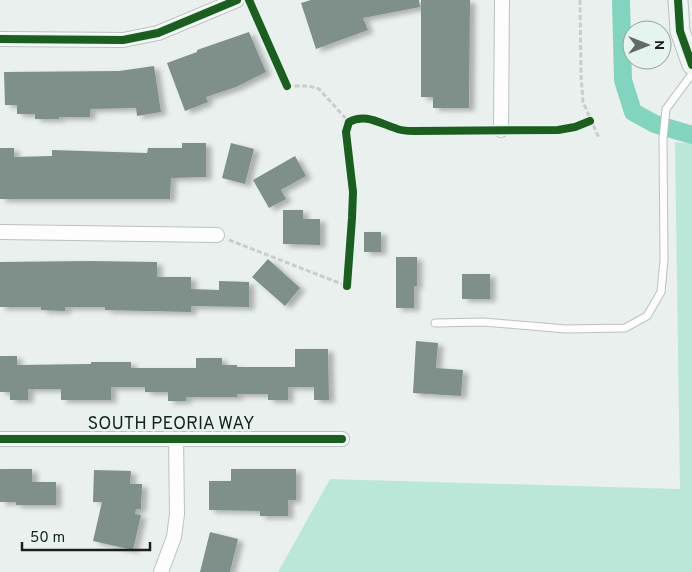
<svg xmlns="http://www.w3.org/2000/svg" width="692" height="572" viewBox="0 0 692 572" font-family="Overpass,sans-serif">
	<defs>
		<filter id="shadow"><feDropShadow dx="5.5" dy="3" stdDeviation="2.5" flood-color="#0004"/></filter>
	</defs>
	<rect width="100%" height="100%" fill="#eaf0ee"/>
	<path fill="#bbe7d9" d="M675,142L692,144V572H278L330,479L680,489Z"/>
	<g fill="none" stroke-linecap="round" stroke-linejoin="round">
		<path stroke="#82d4be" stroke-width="18" d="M621,0L623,80L633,112L655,124L692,135"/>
	</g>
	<path fill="#7f8f8a" filter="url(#shadow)" d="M311,0H419L420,7L363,18L368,30L316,49L301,3Z
		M421,0H470L469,108H433V97H421Z
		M249,32L266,72L236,87L206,97L208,102L185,111L167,63L197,52V50Z
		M154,66L161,112L137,116L136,108L90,109V117H59V119H35V114H17V105H5L4,72L119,71Z
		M182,143H206V177L171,178L170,199H0V148H14V157L52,156V150L147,153L148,148H182Z
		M231,143L254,149L245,184L222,178Z
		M295,156L306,176L281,190L286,199L269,208L253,180Z
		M283,210H303V219H320V245L283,244Z
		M364,232H381V252H364Z
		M396,257H417V286H414V308H396Z
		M268,259L300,288L285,306L252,277Z
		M89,261L157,262V277H191V289L219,290V281L249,282V307L191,306V312L105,310V307H65V311L41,310V307H0V262Z
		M462,274H490V299H462Z
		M416,341L438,343L436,368L463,370L461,396L413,393Z
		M295,349H328L329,400H314V387H288V400H268V394H237L238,397H186V401H168V392H145V387H111V400H61V389H28V400H10V392H0V356H17V365L91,364V362H131V368H196V358H222V365H237V367H295Z
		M0,469H32V482H56V505H16V502H0Z
		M231,469H296V500H288V516H260V511L209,510V481H231Z
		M94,470L131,471L130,484H142L141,509H136L135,514L141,515L133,550L93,541L102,502H93Z
		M210,532L238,539L230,572H200Z"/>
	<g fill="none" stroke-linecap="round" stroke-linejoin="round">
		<defs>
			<path id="service" d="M435,323L483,322L566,329L625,328L647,316L661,292L664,260L663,139L666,109L692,74"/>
			<path id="minor" d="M0,39L123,40L158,33L237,0
				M501,130L502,0
				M0,232L217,235
				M0,439H342
				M161,572L174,537L177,514L176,439"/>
			<path id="secondary" d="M678,0L680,31L692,65"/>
		</defs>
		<use href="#service" stroke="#bcc1bf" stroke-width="9"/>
		<use href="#minor" stroke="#bcc1bf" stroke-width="16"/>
		<use href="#secondary" stroke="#bcc1bf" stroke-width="21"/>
		<path stroke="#cacdcc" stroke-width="3" stroke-dasharray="5 2.5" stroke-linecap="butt" d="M580,0L581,75L583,102L599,138
			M287,86H309L319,89L349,122
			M229,240L347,286"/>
		<use href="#service" stroke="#fcfdfc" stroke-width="7"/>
		<use href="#minor" stroke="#fcfdfc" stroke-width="14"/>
		<use href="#secondary" stroke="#f1f6f5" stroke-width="19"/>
		<defs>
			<path id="cycleway" d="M249,0L287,86
				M678,0L680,31L692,65
				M0,39L123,40L158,33L237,0
				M347,286L352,218L353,192L346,132L349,122C365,113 379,123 395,128C401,131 408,131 414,131L558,130L575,127L590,121
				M0,439H342"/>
		</defs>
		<use href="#cycleway" stroke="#e6f4ef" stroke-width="11"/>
		<use href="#cycleway" stroke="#1b5e20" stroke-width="8"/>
	</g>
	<g text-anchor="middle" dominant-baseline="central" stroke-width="5" stroke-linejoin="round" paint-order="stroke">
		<g font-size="18" fill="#1b201e" stroke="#e6f4ef">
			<text x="171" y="424">SOUTH PEORIA WAY</text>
		</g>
	</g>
	<g transform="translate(647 45) rotate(90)"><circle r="24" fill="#e6f4ef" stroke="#959f9b"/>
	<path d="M0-4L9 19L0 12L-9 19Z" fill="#636967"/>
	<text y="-8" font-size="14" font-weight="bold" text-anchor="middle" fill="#1b201e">N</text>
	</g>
	<path d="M22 542v8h128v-8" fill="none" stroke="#1b201e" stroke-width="2.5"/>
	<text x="30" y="542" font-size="15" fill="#1b201e" stroke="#e6f4ef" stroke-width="4" paint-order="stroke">50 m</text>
</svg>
